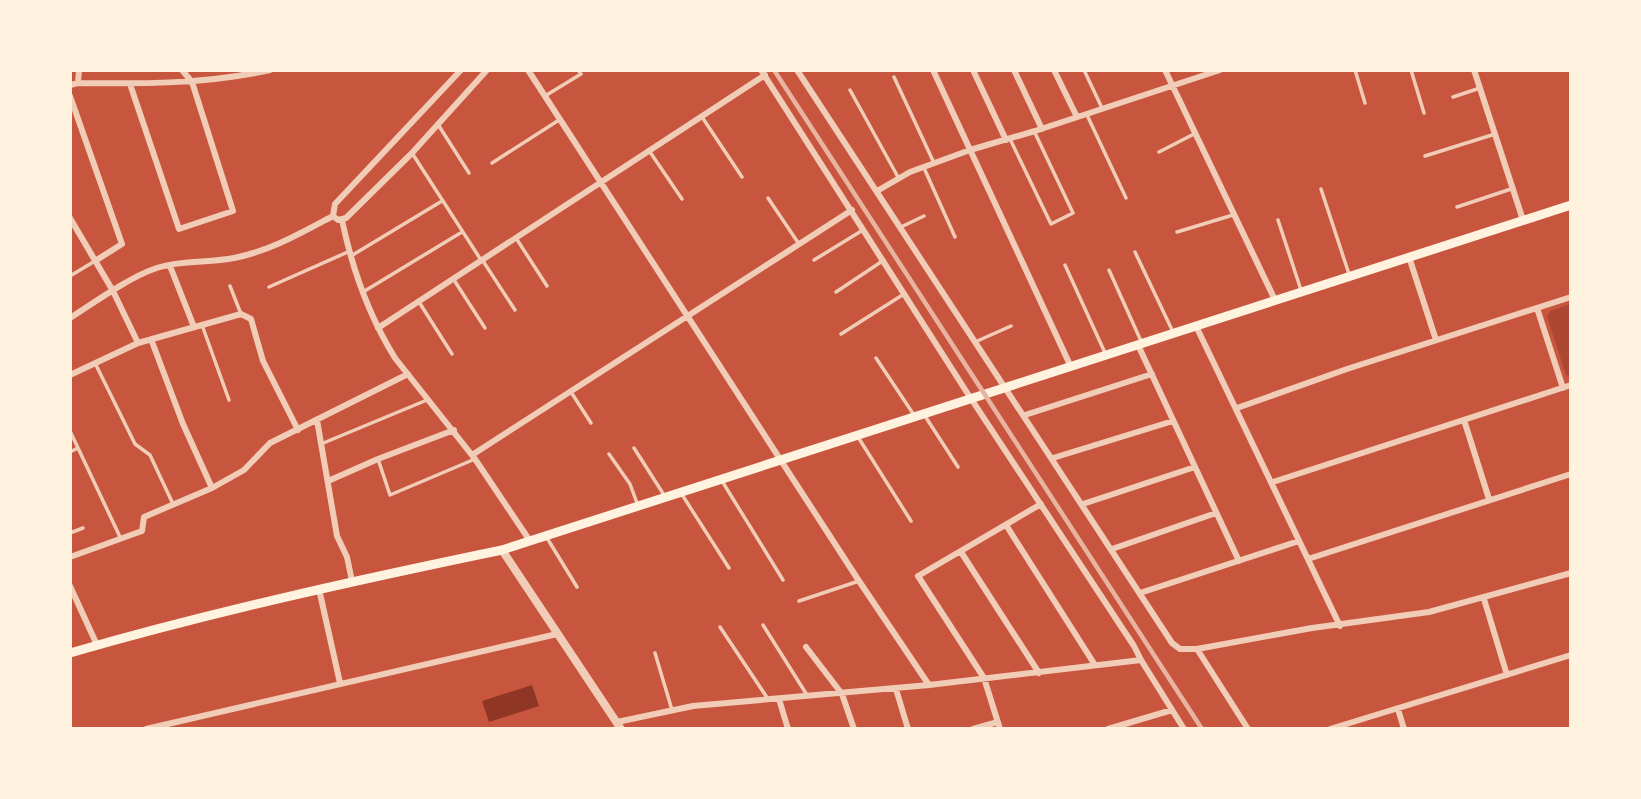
<svg xmlns="http://www.w3.org/2000/svg" width="1641" height="799" viewBox="0 0 1641 799" font-family="Roboto,sans-serif">
	<rect width="100%" height="100%" fill="#c8553d"/>
	<path fill="#ae4732" d="M1571,304V377L1566,375L1547,317L1550,311Z"/>
	<path fill="#8f3625" d="M532,685L539,706L489,722L482,701Z"/>
	<g fill="none" stroke-linecap="round" stroke-linejoin="round">
		<path stroke="#f1ccb7" stroke-width="3.5" d="M1084,70L1102,108
			M1355,70L1365,103
			M1411,70L1424,113
			M894,77L934,163
			M850,90L898,177
			M545,96L581,74L578,70
			M1453,97L1480,88
			M1087,115L1126,198
			M702,117L742,177
			M439,126L469,173
			M1010,139L1051,224L1073,213L1035,133
			M650,152L682,199
			M1159,152L1194,134
			M412,153L481,260
			M1425,156L1495,134
			M492,163L559,120
			M924,168L955,237
			M1321,189L1349,274
			M768,198L799,244
			M1457,207L1511,189
			M1278,220L1301,290
			M901,227L924,216
			M1177,232L1233,215
			M516,238L547,286
			M1135,252L1173,332
			M351,256L442,201
			M814,260L863,230
			M483,261L515,310
			M1065,265L1106,355
			M1109,270L1141,341
			M70,276L95,261
			M454,280L485,328
			M230,286L241,314
			M269,287L350,251
			M363,292L462,232
			M836,292L884,260
			M419,302L452,354
			M202,325L229,400
			M841,334L904,294
			M975,342L1011,326
			M876,358L914,415
			M96,365L135,444L150,455L173,504
			M571,392L591,423
			M925,416L958,467
			M70,431L121,539
			M858,437L911,521
			M321,444L427,400
			M634,448L664,495
			M70,452L78,448
			M609,454L630,484L637,503
			M378,459L390,495L475,459
			M722,481L783,580
			M681,493L729,568
			M70,533L83,528
			M547,538L577,587
			M799,601L859,581
			M763,625L807,695
			M720,627L768,699
			M655,653L672,710"/>
		<path stroke="#f1ccb7" stroke-width="6" d="M528,70L859,581L929,685
			M761,70L966,391L1134,646L1141,660L1184,729
			M797,70L1172,643L1180,649H1197L1312,628L1429,612L1571,573
			M933,70L1071,367
			M973,70L1006,140
			M1014,70L1042,129
			M1054,70L1077,117
			M1165,70L1275,300
			M1474,70L1523,220
			M78,83L79,70
			M130,84L179,229L233,211L192,82L182,70
			M70,85L78,83C143,84 206,84 270,70
			M70,96L122,244L95,261
			M877,191L910,172L970,150L1035,131L1220,70
			M333,216L335,204L461,70
			M70,218L113,291L138,343L241,314L251,319L263,361L298,430
			M342,220C352,268 369,316 395,358L475,459L530,541
			M1409,257L1436,340
			M170,266L194,327
			M1537,308L1563,388
			M70,318C92,304 130,277 154,269C179,260 208,263 234,258C270,251 301,233 333,216L338,220L346,218L412,153L487,70
			M1196,326L1340,626
			M378,328L765,75
			M151,339L183,424L212,488
			M1138,345L1239,561
			M70,375L138,343
			M1237,408L1347,369L1571,297
			M1025,415L1152,374
			M317,420L337,536L347,557L352,581
			M1464,420L1489,499
			M472,455L852,210
			M1053,458L1173,421
			M328,481L378,459L454,430
			M1273,482L1571,385
			M1083,504L1195,467
			M1006,525L1095,665
			M1112,549L1216,513
			M961,552L1039,673
			M70,557L142,531L144,517L212,488L244,470L270,443L408,374
			M1308,559L1571,474
			M70,586L97,645
			M319,589L340,683
			M1140,593L1299,541
			M1484,599L1507,675
			M806,647L842,694L854,729
			M1197,649L1248,729
			M896,689L908,729
			M779,699L788,729
			M1398,709L1404,729
			M617,722L693,706L929,685L1141,660
			M146,729L557,634
			M973,729L998,722
			M1000,729L984,678L918,576L1041,504
			M1108,729L1172,710
			M1330,729L1571,655"/>
		<path stroke="#f1ccb7" stroke-width="8" d="M502,550L621,729"/>
		<path stroke="#fff3e0" stroke-width="9" d="M70,653C212,612 357,580 502,550L1571,205"/>
		<path stroke="#e9b49f" stroke-width="4.5" d="M774,70L1202,729"/>
	</g>
	<rect width="1641" height="799" fill="none" stroke="#fff3e0" stroke-width="144"/>
</svg>
